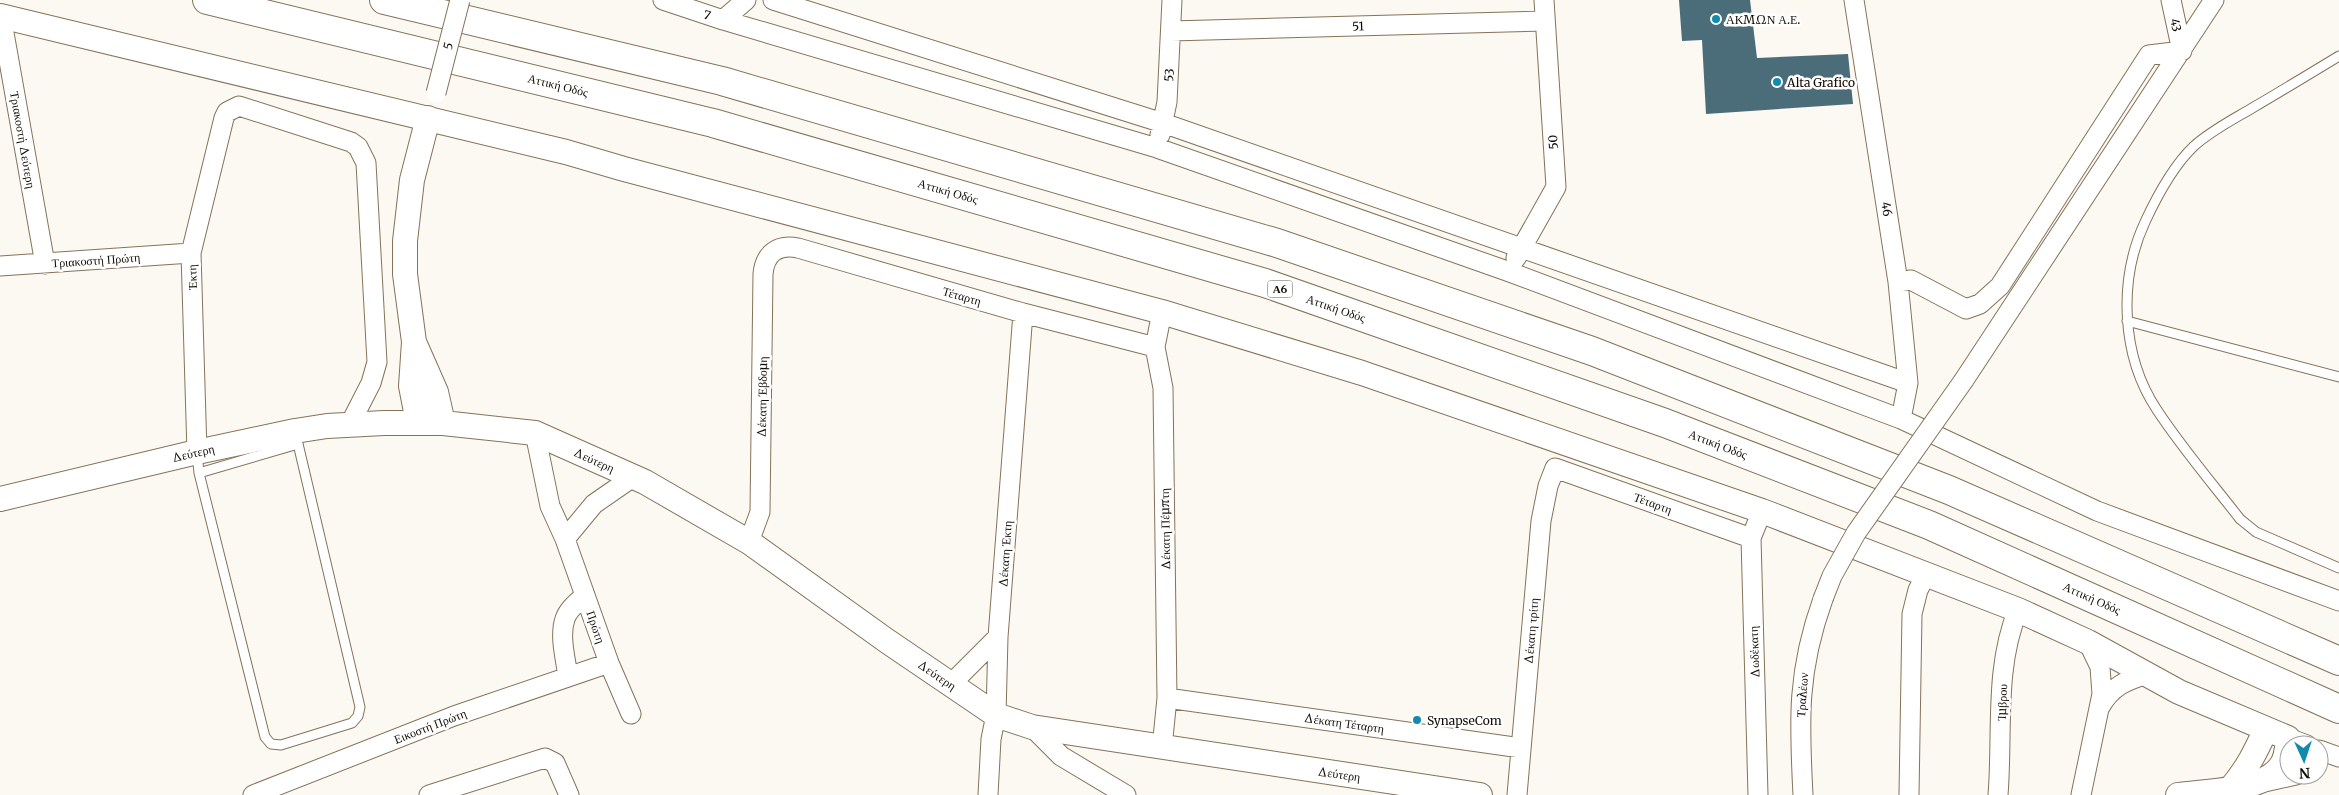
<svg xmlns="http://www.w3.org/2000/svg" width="2339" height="795" viewBox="0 0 2339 795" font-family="Merriweather,serif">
	<rect width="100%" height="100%" fill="#fcf8f2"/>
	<path fill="#4b6c79" d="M1679,0H1750L1757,58L1848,54L1853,104L1706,114L1702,40L1682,41Z"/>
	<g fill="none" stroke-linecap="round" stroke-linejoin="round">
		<defs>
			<path id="service" d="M2339,56C2311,73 2283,90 2254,107C2234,119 2212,130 2194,146C2173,166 2157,196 2145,222C2118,280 2121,356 2157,410C2182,448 2212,483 2240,519L2256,532L2339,568
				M2127,321L2339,377
				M197,453L199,473L265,737L271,744L281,745L352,723L358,716L360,707L295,431
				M199,473L298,444"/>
			<path id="minor" d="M663,0L723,20L1157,148L1507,271L1901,419L2097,511L2339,601
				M773,0L1163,123L1908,383
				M1854,0L1898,282L1908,383L1901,419
				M1,16L45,264
				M723,20L746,0
				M1171,31L1545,21
				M1160,135L1167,102L1172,0
				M1516,258L1556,187L1544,0
				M0,266L191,253
				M1898,282L1911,280L1966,309L1980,304L2000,286L2149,55L2182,51L2171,0
				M1964,380L2214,0
				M535,433L550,506L565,539L609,663L631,714
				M197,452L191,253L224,118L227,112L239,106L351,142L358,147L366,163L377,362L371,383L350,424
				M565,539L594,504L633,477
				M749,542L760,512L763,274C765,253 778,244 798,248L1023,313L1155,347
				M568,677C566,660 559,636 565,619C568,609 578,602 585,595
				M950,685L998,637
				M1167,698L1521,748
				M2100,707C2111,687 2126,680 2148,674
				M1032,727L1061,756L1126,795
				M2288,738L2307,745
				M1162,748L1167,698L1163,388L1155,347L1162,312
				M2319,750L2339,757
				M2260,783L2296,775
				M253,795L454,716L609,663
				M429,795L545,758L555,763L569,795
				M988,795L991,739L996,715L998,637L1023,313
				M1517,795L1541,521L1548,486L1555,468L1751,538
				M1758,795L1751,538L1762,511
				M1803,795C1799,720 1797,671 1823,599
				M1909,795L1912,614L1918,590L1926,575
				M1998,795C2003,733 1994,668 2018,610
				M2081,795L2102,694L2100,667L2088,642"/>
			<path id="tertiary" d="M0,16L566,152L624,169L1162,312L1362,373L1762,511L2018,610L2088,642L2179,692L2288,738C2287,748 2287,759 2280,767C2263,791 2206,791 2178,795
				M414,342L436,392L443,423
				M418,422L411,386L414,342L405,274V241L412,180L428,118
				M0,499L197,452L295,431L327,426L384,423H443L535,433L645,482L749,542L887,641L996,715L1032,727L1480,795
				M2231,788C2247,769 2256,751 2266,729"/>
			<path id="motorway" d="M207,0L713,123L1265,283L1665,423L1929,525L2339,709
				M384,0L722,81L1277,243L1592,351L1949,490L2339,661"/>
		</defs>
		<use href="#service" stroke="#857359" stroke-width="11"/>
		<use href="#minor" stroke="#857359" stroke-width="21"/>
		<use href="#tertiary" stroke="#857359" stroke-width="26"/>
		<use href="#motorway" stroke="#857359" stroke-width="30"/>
		<use href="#service" stroke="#fff" stroke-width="9"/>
		<use href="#minor" stroke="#fff" stroke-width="19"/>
		<use href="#tertiary" stroke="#fff" stroke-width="24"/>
		<use href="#motorway" stroke="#fff" stroke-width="28"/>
		<defs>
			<path id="minor-bridge" d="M436,93L460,0
				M1823,599L1832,576L1856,533L1964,380"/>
		</defs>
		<use href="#minor-bridge" stroke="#857359" stroke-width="21" stroke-linecap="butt"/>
		<use href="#minor-bridge" stroke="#fff" stroke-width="19"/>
	</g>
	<g fill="#128aad" stroke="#fff" stroke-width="2">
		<circle cx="1716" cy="19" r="5"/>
		<circle cx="1777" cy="82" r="5"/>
		<circle cx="1417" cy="720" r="5"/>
	</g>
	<g text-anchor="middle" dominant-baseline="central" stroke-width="5" stroke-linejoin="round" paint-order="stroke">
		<rect fill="#fff" stroke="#5a5650" stroke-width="1" x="1267.5" y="280.5" width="25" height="17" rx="4"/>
		<g font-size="11" font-weight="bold" fill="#140d05">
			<text x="1280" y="289">Α6</text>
		</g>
		<g font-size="12" fill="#140d05" stroke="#fff">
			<text transform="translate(707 15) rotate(17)">7</text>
			<text transform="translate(2176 25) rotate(78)">43</text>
			<text transform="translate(1358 26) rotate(-2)">51</text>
			<text transform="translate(448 46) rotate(-75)">5</text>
			<text transform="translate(1169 75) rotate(-86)">53</text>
			<text transform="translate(558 85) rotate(14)">Αττική Οδός</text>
			<text transform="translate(23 140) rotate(80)">Τριακοστή Δεύτερη</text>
			<text transform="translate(1553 142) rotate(-94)">50</text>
			<text transform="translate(948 191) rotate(16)">Αττική Οδός</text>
			<text transform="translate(1887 209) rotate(81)">46</text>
			<text transform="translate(96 260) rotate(-4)">Τριακοστή Πρώτη</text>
			<text transform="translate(192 277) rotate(-92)">Έκτη</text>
			<text transform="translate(962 296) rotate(16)">Τέταρτη</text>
			<text transform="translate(1336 308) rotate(19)">Αττική Οδός</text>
			<text transform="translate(762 397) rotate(-89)">Δέκατη Έβδομη</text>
			<text transform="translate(1718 444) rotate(21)">Αττική Οδός</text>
			<text transform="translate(193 453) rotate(-13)">Δεύτερη</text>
			<text transform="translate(594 460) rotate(24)">Δεύτερη</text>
			<text transform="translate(1653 503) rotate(20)">Τέταρτη</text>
			<text transform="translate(1165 529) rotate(-91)">Δέκατη Πέμπτη</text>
			<text transform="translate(1005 554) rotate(-86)">Δέκατη Έκτη</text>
			<text transform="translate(2092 598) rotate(24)">Αττική Οδός</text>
			<text transform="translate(596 627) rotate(71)">Πρώτη</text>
			<text transform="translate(1531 631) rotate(-85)">Δέκατη τρίτη</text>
			<text transform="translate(1754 652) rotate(-92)">Δωδέκατη</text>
			<text transform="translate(937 675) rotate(34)">Δεύτερη</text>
			<text transform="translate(1802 695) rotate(-86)">Τραλέων</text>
			<text transform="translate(2002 702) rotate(-88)">Ίμβρου</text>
			<text transform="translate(1344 723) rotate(8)">Δέκατη Τέταρτη</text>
			<text transform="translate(430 726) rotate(-21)">Εικοστή Πρώτη</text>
			<text transform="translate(1339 774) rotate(8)">Δεύτερη</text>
		</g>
		<g font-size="12" fill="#140d05" stroke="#fff" text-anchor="start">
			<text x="1726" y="19">ΑΚΜΩΝ Α.Ε.</text>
			<text x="1787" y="82">Alta Grafico</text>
			<text x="1427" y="720">SynapseCom</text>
		</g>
	</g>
	<g transform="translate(2304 760) rotate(177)"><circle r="24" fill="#ffffff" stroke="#a19e9b"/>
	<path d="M0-4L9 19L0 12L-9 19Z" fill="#128aad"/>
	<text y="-8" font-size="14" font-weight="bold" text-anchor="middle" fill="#140d05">N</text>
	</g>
</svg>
